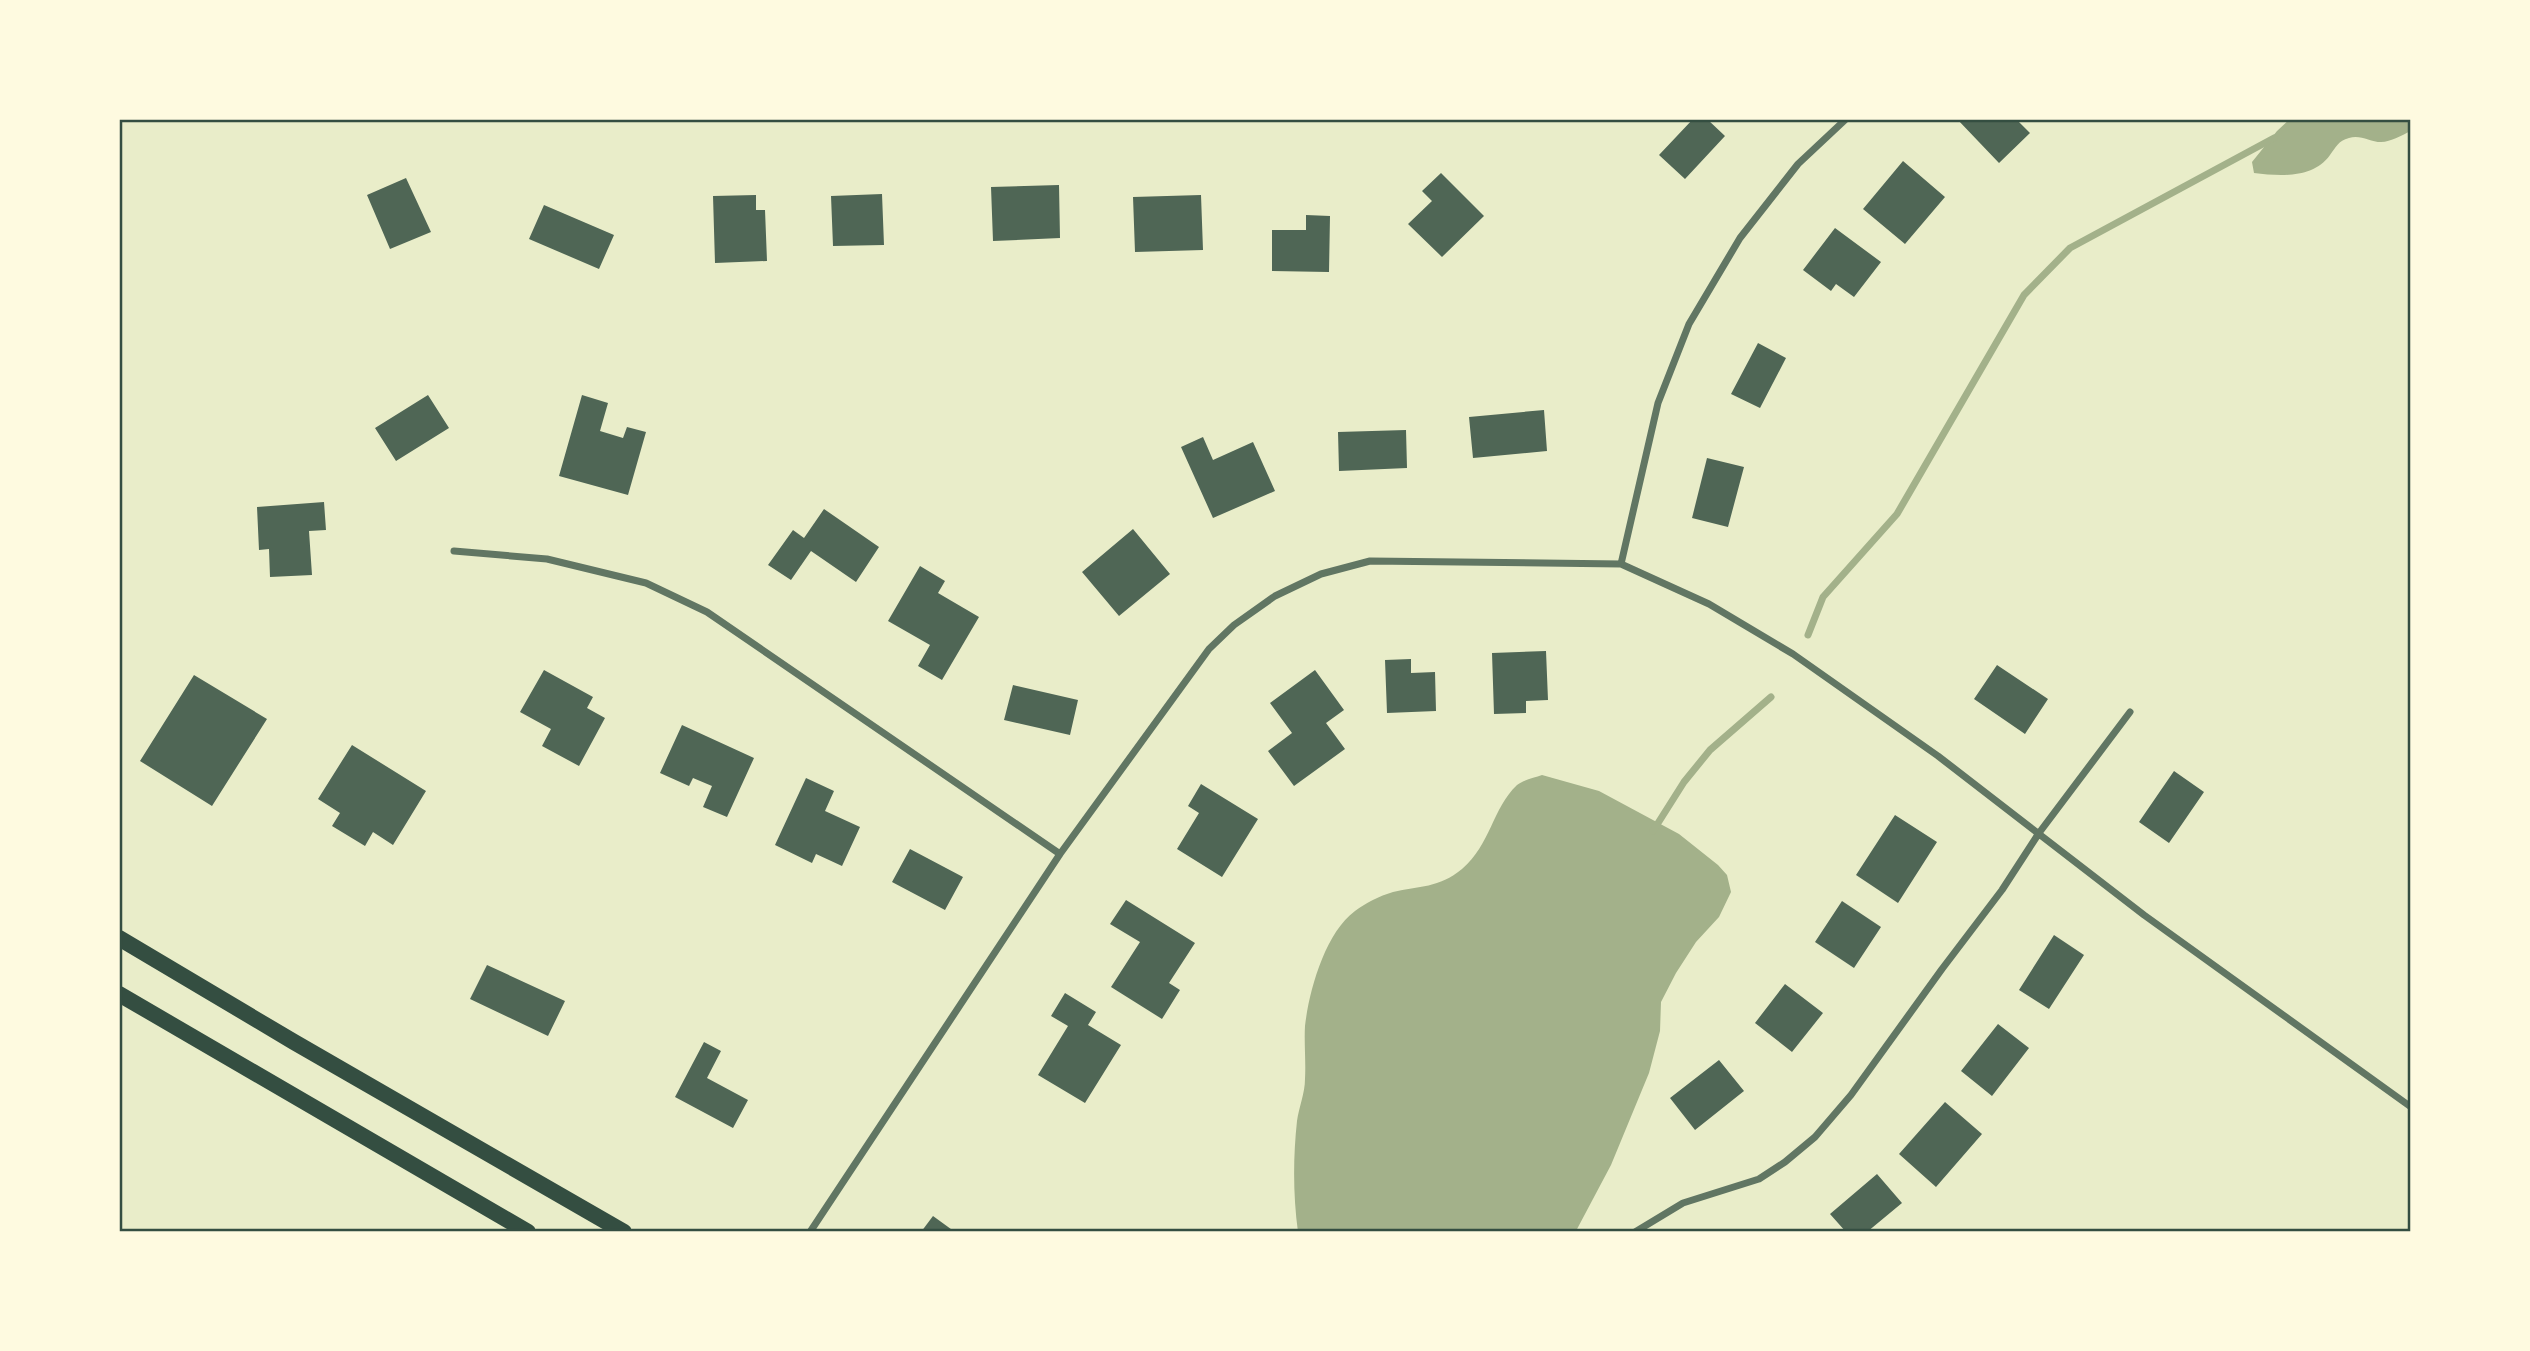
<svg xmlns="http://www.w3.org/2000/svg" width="2530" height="1351" viewBox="0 0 2530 1351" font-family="Ubuntu,sans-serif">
	<rect width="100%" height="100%" fill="#e9edc9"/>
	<path fill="#a3b18a" d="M2290,119H2411V131C2402,135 2391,142 2381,142C2370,142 2360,134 2349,138C2338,141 2336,147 2330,155C2313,179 2280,176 2254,173L2252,162L2277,131Z
		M1542,775L1599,791L1679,834L1718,865L1727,875L1731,892L1719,917L1696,942L1676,973L1661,1002L1660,1031L1649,1073L1611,1165L1576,1231L1298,1232C1293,1195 1293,1158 1297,1121C1299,1107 1305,1093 1305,1079C1306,1061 1304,1043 1305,1026C1309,991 1325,933 1355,911C1366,903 1379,896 1393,892C1419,886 1439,888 1462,869C1491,844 1492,809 1517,785C1523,780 1534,778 1542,775Z"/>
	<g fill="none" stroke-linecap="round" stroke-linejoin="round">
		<path stroke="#a3b18a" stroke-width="7" d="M1808,635L1823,597L1897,514L2024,295L2070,248L2274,138
			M1653,831L1684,782L1710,750L1771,697"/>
	</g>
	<path fill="#4f6655" d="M1693,119H1707L1725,136L1685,179L1659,155Z
		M1957,119H2016L2030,133L1999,163Z
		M1903,161L1945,197L1905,244L1863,209Z
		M1441,173L1484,216L1442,257L1408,224L1432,201L1422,191Z
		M406,178L431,232L390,249L367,195Z
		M1059,185L1060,238L993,241L991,187Z
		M882,194L884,245L833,246L831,196Z
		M756,195V210H765L767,261L715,263L713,196Z
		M1201,195L1203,250L1135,252L1133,197Z
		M544,205L614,235L599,269L529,239Z
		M1306,215L1330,216L1329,272L1272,271V230H1306Z
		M1835,228L1881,262L1854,297L1836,284L1831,291L1803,270Z
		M1758,343L1786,358L1760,408L1731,394Z
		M428,395L449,428L396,461L375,428Z
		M582,395L608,403L600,431L623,438L627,427L646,432L628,495L559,476Z
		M1544,410L1547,451L1473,458L1469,417Z
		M1406,430L1407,468L1339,471L1338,432Z
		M1203,437L1213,460L1253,442L1275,491L1213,518L1181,447Z
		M1707,458L1744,467L1728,527L1692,518Z
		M324,502L326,530L309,531L312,575L270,577L269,549L259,550L257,507Z
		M824,509L879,547L856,582L811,551L791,580L768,565L793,530L804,538Z
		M1133,529L1170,574L1119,616L1082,572Z
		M920,566L945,581L938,593L979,617L942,680L918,666L930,645L888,621Z
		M1546,651L1548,700L1526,701V713L1494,714L1492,653Z
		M1411,659V673L1435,672L1436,711L1387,713L1385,660Z
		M1997,665L2048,699L2025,734L1974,699Z
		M544,670L593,697L587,708L605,718L579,766L542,746L551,729L520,712Z
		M1315,670L1344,710L1326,723L1345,749L1294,786L1268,751L1292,733L1270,703Z
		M194,675L267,719L212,806L140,761Z
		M1013,685L1078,700L1070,735L1004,720Z
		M682,725L754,758L727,817L703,807L712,786L693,778L689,786L660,773Z
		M352,745L426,791L393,845L373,832L365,846L332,826L340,813L318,799Z
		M2174,771L2204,792L2169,843L2139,822Z
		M806,778L834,791L825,811L860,827L842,866L816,854L812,863L775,845Z
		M1201,784L1258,819L1222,877L1177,849L1199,813L1188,806Z
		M1895,815L1937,842L1898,903L1856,875Z
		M910,849L963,877L945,910L892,882Z
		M1126,900L1195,943L1169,983L1180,990L1162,1019L1111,987L1140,942L1110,924Z
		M1842,901L1881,927L1854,968L1815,942Z
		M2054,935L2084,955L2049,1009L2019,990Z
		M487,965L565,1001L548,1036L470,999Z
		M1785,984L1823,1013L1792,1052L1755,1023Z
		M1065,993L1096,1012L1088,1025L1121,1045L1085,1103L1038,1075L1068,1026L1051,1016Z
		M1998,1024L2029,1048L1992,1096L1961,1071Z
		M704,1042L721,1051L707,1078L748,1100L733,1128L675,1097Z
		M1719,1060L1744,1091L1695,1130L1670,1098Z
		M1945,1102L1982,1134L1936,1187L1899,1154Z
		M1877,1174L1902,1203L1867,1232H1846L1830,1214Z
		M933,1216L955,1232H921Z"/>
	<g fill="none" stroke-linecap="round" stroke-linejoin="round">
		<path stroke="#617663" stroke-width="7" d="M454,551L547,559L646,583L707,612L1060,854
			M1621,564L1658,403L1689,324L1740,238L1798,164L1846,119
			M810,1232L1060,854L1209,649L1234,625L1275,596L1321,574L1370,561L1621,564L1709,604L1793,654L1938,756L2144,915L2411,1107
			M1635,1232L1683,1203L1759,1179L1785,1162L1815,1137L1851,1095L1942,969L2002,890L2039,833L2130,712"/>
		<path stroke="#344e41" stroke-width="16" d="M119,938L294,1042L624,1232
			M119,994L528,1232"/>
	</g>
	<rect width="2530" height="1351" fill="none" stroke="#fefae0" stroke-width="242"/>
	<rect x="121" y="121" width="2288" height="1109" fill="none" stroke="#344e41" stroke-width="2.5"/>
</svg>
